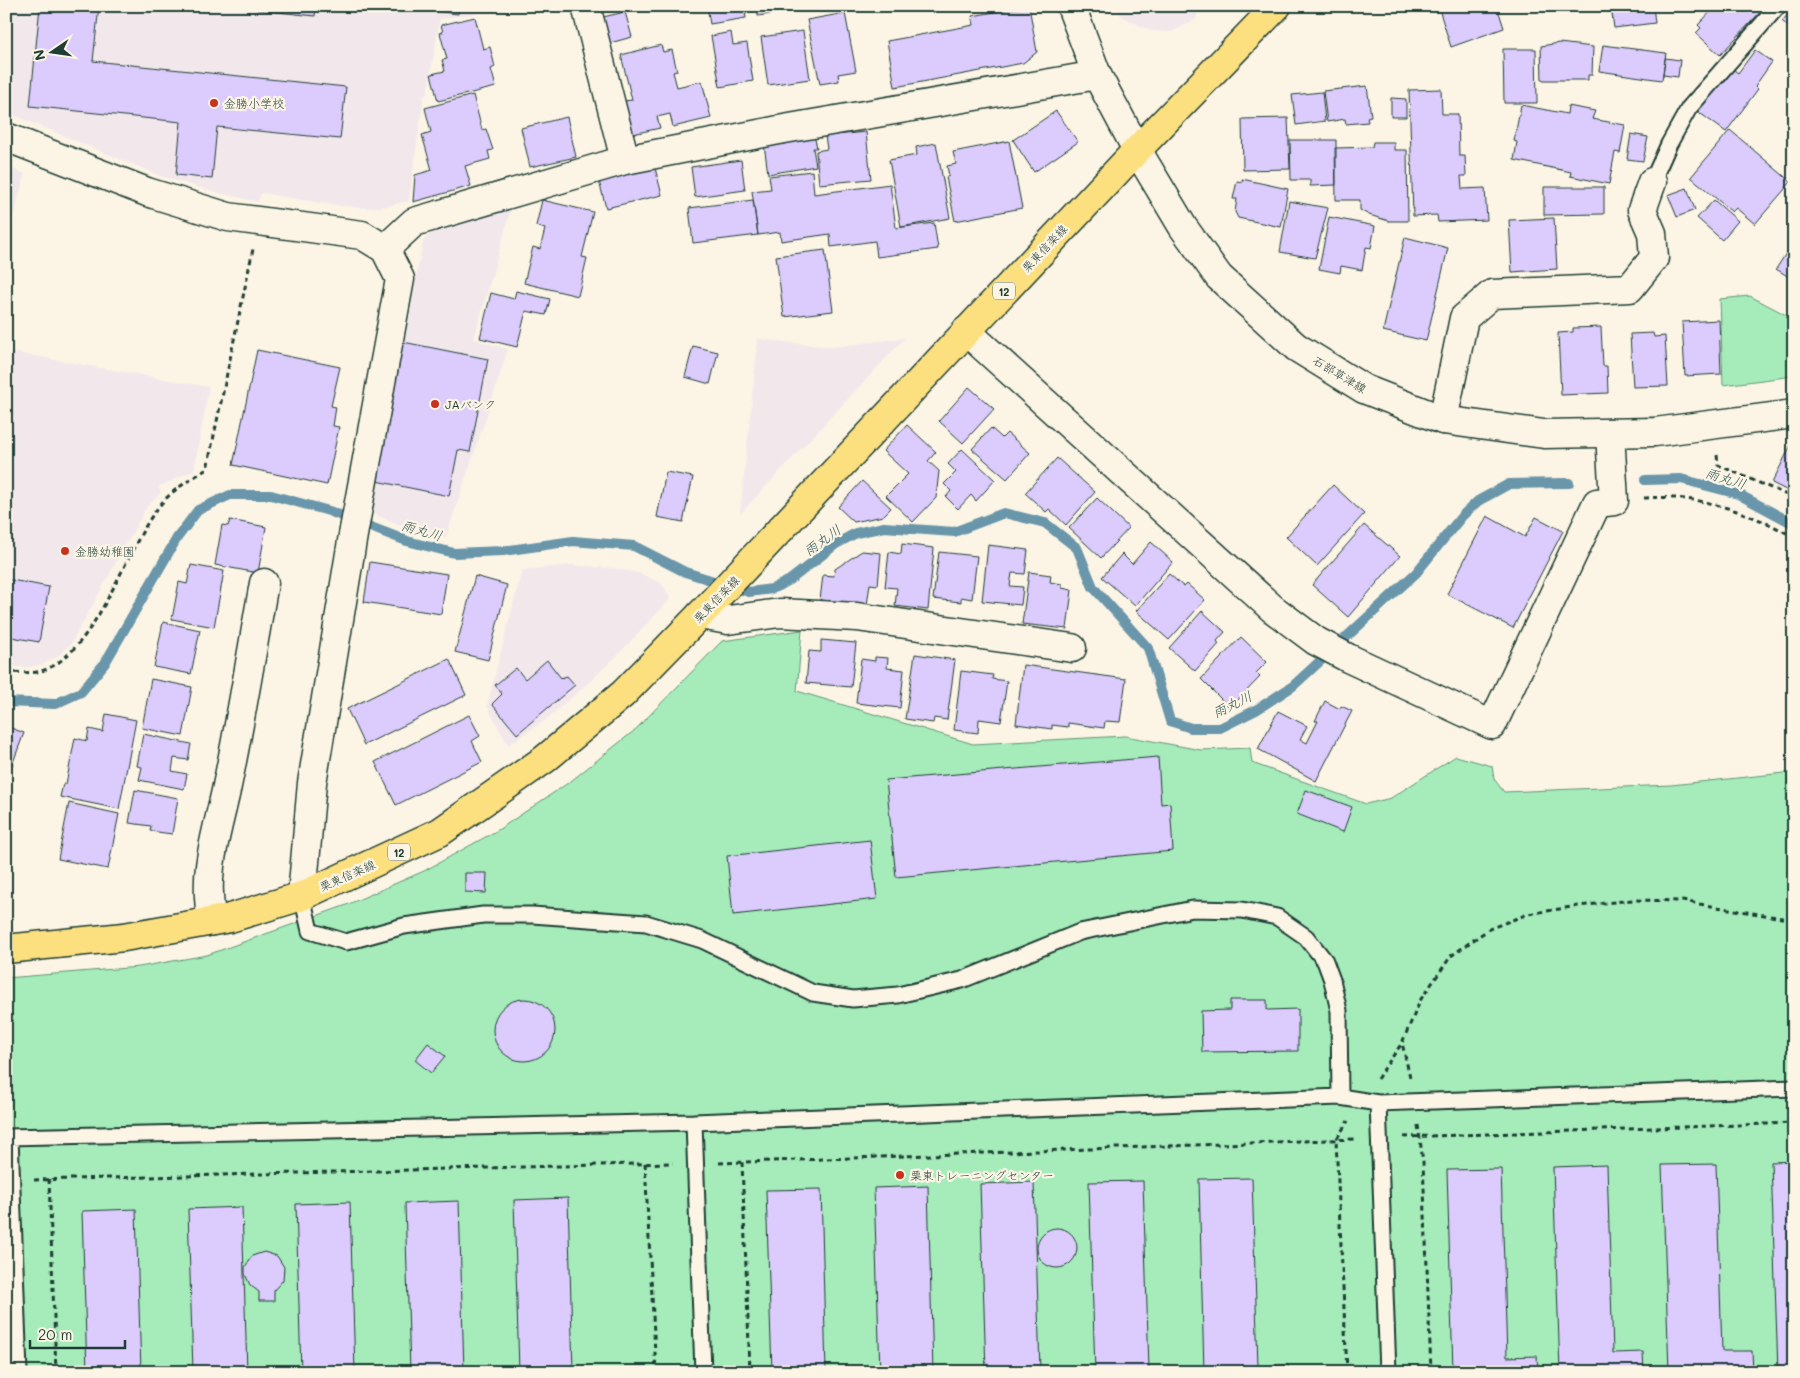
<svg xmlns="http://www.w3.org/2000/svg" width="1800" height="1378" viewBox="0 0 1800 1378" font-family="Mali,'Klee One',sans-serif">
	<rect width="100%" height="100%" fill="#fcf5e5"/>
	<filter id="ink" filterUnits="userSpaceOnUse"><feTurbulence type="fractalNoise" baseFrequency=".02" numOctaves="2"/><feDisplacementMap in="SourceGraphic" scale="10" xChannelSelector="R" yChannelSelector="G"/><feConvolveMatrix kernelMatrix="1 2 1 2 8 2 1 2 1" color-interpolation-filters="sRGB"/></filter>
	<g filter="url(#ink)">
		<path fill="#f2e8ec" d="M7,6H484L485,12L440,19L427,95H424L409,201L383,207L364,208L332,205L261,193L258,202L211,191L163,177L6,112Z
			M1115,6H1205L1197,15L1196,20L1171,32L1151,31L1121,16Z
			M6,166L25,174L6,245Z
			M512,206L474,339L508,349L488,412L446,537L405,527L369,512L423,241L438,226Z
			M905,338L740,514L758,339L831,347Z
			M6,351L209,387L194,470L159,487L161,493L147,507L71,644L58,656L44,664L25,668L6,665Z
			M571,565L613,568L639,573L661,583L671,598L618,655L584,687L543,722L508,745L487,706L522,570Z"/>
		<path fill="#a5ecba" stroke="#629477" d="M1750,296L1794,319V376L1723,385L1720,299Z
			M802,630L797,691L973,744L1125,736L1201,750L1250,748L1252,763L1366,804L1391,798L1456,756L1492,766L1494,779L1504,792L1671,785L1794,772V1372H6V978L139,967L207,955L344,906L424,871L498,830L571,781L635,730L722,641Z"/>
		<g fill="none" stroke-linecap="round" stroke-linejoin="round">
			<path stroke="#6996aa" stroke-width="10" d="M1645,480L1681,479L1738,494L1794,524
				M6,702L55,704L81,692L105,663L177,538L198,510L230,495H271L329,511L407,541L454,553L503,551L573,541L634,546L685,572L749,592L772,589L790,580L836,544L856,533L884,527L954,532L1004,513L1045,523L1077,548L1093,587L1148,648L1170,721L1191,728H1220L1256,710L1293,686L1416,573L1462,516L1478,501L1509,484L1569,483"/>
		</g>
		<path fill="#dccbfd" stroke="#1f3d34" d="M40,6H99L93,61L346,87L340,139L217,127L212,179L176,175L181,122L30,106Z
			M257,6H316L315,16L257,10Z
			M425,6H459L458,14L425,10Z
			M707,6H744L746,18L710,24Z
			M757,6H794L795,10L758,16Z
			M1029,6L1037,52L1023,63L895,87L887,41L974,25L972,16Z
			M1438,6H1497L1504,28L1451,47Z
			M1611,6H1653L1655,23L1614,28Z
			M1716,6L1727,7L1766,6L1720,55L1696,33L1701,28L1698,25Z
			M1794,8V32L1782,21Z
			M625,12L632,37L610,43L603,17Z
			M845,13L856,71L838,74L839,81L820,84L807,20Z
			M475,17L483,49L490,47L495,67L491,69L496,87L438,101L431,74L445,71L442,60L447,59L440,33L443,32L441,25Z
			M803,31L810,79L768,85L761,37Z
			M731,32L733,45L747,43L753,81L720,87L711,36Z
			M1559,43L1593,47L1592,75H1588V80H1542L1541,46Z
			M661,45L663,52L672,50L677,71L673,72L677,87L702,81L711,118L673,127L670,114L657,117L660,128L633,134L624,101L632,100L621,55Z
			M1603,45L1666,53L1662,80L1599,71Z
			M1503,49H1536L1537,103H1504Z
			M1755,50L1772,62L1755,86L1758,89L1726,132L1697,111L1720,80L1724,83L1733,69L1738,73Z
			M1665,58L1680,60L1678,77L1663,75Z
			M1367,86L1371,116L1367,117L1368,122L1346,124L1345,119L1327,122L1323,91Z
			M1441,89L1442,114H1458L1459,156H1465L1466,176H1461L1462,189L1485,188L1487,220L1438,222L1437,215L1413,216L1409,90Z
			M1322,92L1325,121L1296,125L1292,95Z
			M473,95L482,130L486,129L493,150L488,151L490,159L465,166L471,186L413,202L415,175L432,170L422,135L431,132L425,108Z
			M1391,98L1406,99V117H1391Z
			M1521,105L1567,114L1568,106L1595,111L1592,119L1625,125L1620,153L1615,152L1609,184L1570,176L1571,172L1514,160L1517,142L1514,141Z
			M1056,111L1078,142L1034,172L1013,140Z
			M567,117L576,157L530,167L521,128Z
			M1288,118L1290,169L1243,170L1242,119Z
			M1730,130L1791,182L1755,224L1736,208L1732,212L1691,177Z
			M866,132L871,179L819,184L816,151L827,149L825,136Z
			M1631,134L1648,137L1643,161L1627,159Z
			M814,135L817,148H813L816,166L768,174L764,144Z
			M1290,140H1336V185L1310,186V180H1291Z
			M1009,141L1022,208L955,221L946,177L949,176L947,166L956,164L953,152Z
			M1373,142H1394V150H1407L1408,221H1389L1369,215L1360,210V200H1336L1335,148L1372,147Z
			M936,143L950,218L901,227L889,160L917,155L916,147Z
			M741,160L745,190L695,197L691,167Z
			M655,168L662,195L606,208L599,181Z
			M812,171L814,194L890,184L896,228L934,223L938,249L877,257L875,241L831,247L830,234L781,241L780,232L758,235L752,191L771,189L769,176Z
			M1242,179L1288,189L1281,227L1238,218L1235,212L1237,199H1233L1237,181L1242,182Z
			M1544,187H1604V214L1544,215Z
			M1687,188L1695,210L1677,217L1668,195Z
			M542,200L593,212L582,257L587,258L578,296L524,283L533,247L540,249L545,229L536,226Z
			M753,200L758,235L693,243L689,208Z
			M1714,200L1738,221L1722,240L1697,218Z
			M1289,201L1328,208L1315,258L1280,252Z
			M1329,217L1375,226L1371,248L1366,247L1362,270L1341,266L1340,273L1319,269Z
			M1554,218L1557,269L1512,272L1509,220Z
			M1405,237L1448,248L1426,341L1383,331Z
			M1792,244L1794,245V280L1776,269Z
			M825,250L833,311L784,317L776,256Z
			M516,291L550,299L546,315L526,311L517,347L480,338L491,293L514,299Z
			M1719,320L1721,374L1685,376L1682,322Z
			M1601,327L1603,366H1607L1608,393L1561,395L1558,333L1573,332V328Z
			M1653,333L1654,337L1665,336L1668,386L1633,387L1630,334Z
			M403,342L488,359L470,452L458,450L449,496L376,481Z
			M693,346L718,352L710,384L685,377Z
			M257,350L340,367L331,406L336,407L333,426L339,427L327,485L233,465Z
			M969,387L994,409L963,443L939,421Z
			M907,425L936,452L928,461L939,471L936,498L913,522L886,496L908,474L883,451Z
			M991,428L1002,438L1007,433L1030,453L1007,479L972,449Z
			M1791,445L1794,447V494L1772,483Z
			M962,449L995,480L976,501L971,495L958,509L946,497L951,491L944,484L956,472L948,464Z
			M1057,458L1095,492L1066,525L1049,509L1046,512L1025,493Z
			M666,472L693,477L683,522L657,517Z
			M862,481L891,508L883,516L854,522L838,507Z
			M1333,485L1364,514L1317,566L1286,537Z
			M1097,498L1129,528L1101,558L1069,528Z
			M1487,516L1525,537L1536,517L1563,531L1513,628L1447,594Z
			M230,520L266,527L258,573L215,565L222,525L228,526Z
			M1364,525L1400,556L1348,617L1312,585Z
			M1151,542L1173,562L1135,606L1102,577L1122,554L1132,564Z
			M902,544L934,548L928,610L895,606L897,588L885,587L889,552L901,554Z
			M988,545L1028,550L1025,574L1012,573L1010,586L1023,587L1021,605L982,601Z
			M862,551L881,553L878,585L870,584L867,605L820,600L823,575L834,576L835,569Z
			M939,552L977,556L972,599L961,597V602L933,599Z
			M370,562L447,574L441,614L364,602Z
			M191,565L224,571L214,627L172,619L179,582L187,584Z
			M1029,572L1051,575L1050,582L1062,584V588L1072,590L1067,629L1022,624Z
			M1169,574L1184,587L1187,584L1205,600L1169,640L1136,611Z
			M475,576L507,585L488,660L455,652Z
			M6,579L49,587L39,642L6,636Z
			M1202,611L1225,632L1217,641L1219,644L1195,671L1169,648Z
			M163,622L200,630L191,674L154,667Z
			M1241,637L1267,662L1256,673L1260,677L1230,708L1201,679Z
			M821,640L856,643L851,687L806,683L809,651L821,652Z
			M915,654L955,660L947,720L934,718L933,723L905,719Z
			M875,657L888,658L887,668L904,670L900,708L856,703L861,659L875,661Z
			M449,659L466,695L364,745L347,709Z
			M547,660L561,678L567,676L575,685L517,734L492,704L502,694L495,685L516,668L525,679Z
			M1023,665L1126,679L1120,722L1105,721L1104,728L1068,723V727L1052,725V729L1016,724Z
			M961,671L993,675L992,679L1007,681L1001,722L979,719L978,733L954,730Z
			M151,679L192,687L183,736L142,728Z
			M1325,701L1340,709L1341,706L1352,711L1316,781L1258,749L1278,711L1307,726L1300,739L1307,743L1318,721H1315Z
			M106,714L136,720L119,809L60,797L63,784H66L75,738L87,741L89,729L103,732Z
			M469,715L480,736L472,741L482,762L396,805L375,762Z
			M6,726L24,733L6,781Z
			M143,734L191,744L188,760L174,758L172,771L187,774L184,789L139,780L142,767L137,766Z
			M1158,757L1161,804L1170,803L1173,851L896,877L886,780Z
			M135,790L178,798L172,834L150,831L151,826L129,823Z
			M1306,790L1352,807L1343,832L1297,814Z
			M69,803L119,814L108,869L58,859Z
			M870,840L877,899L733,915L727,856Z
			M465,873H487L486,893L465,892Z
			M493 1030a31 31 0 1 1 62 0a31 31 0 1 1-62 0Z
			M1230,1000H1267V1010L1298,1009V1051L1202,1052L1201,1011L1230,1010Z
			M428,1043L445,1056L431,1073L415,1060Z
			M1794,1161V1372H1778L1771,1162Z
			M1716,1164L1722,1351H1752L1753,1372H1669L1662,1165Z
			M1607,1165L1613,1353L1643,1352L1644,1372H1560L1553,1167Z
			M1501,1169L1507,1357L1537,1356L1538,1372H1453L1447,1170Z
			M1252,1178L1258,1366L1288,1365L1289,1372H1204L1199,1179Z
			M1143,1181L1149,1369L1180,1368V1372H1095L1089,1182Z
			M1034,1182L1040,1370L1070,1369V1372H986L980,1184Z
			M928,1186L933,1372H880L874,1188Z
			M821,1189L826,1372H772L766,1190Z
			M568,1198L573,1372H519L514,1200Z
			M459,1201L464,1372H410L405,1203Z
			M350,1202L355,1372H301L296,1204Z
			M242,1207L247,1372H193L188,1209Z
			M136,1209L141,1372H87L82,1211Z
			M1037 1248a20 20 0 1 1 40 0a20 20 0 1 1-40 0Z
			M264,1252L277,1256L284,1267L283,1280L274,1290V1301H259V1292L250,1285L245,1274V1267L252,1256Z"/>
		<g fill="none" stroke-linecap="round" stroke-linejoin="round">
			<defs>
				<path id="service" d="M1652,182L1669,144L1689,108L1778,6
					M302,896L310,931L346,942L404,926L483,915H532L646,923L702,940L813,993L853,999L898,995L962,980L1080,932L1193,909L1242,910L1277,917L1306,937L1325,961L1332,980L1339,1011L1340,1097
					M1378,1103L1388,1372
					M694,1122L703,1372
					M6,1137L694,1122L1340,1097L1378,1103L1794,1088
					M10,1137L19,1372"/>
				<path id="minor" d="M586,6L625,160
					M6,137L147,192L228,217L362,235L385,249L400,279L353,535L312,783L302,896
					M385,249L414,222L625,160L784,129L1097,75
					M966,331L1273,609L1316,641L1348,658L1492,725L1597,503L1614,501L1610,433
					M1443,420L1464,318L1492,294L1630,288L1654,258L1652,233L1642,210L1652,182
					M700,615L728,620L780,613L857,617L1072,648
					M212,921C202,871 217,834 227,786C241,719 252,650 264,583"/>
				<path id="secondary" d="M1071,6L1097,75L1137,150L1183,227L1219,277L1296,347L1364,389L1443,420L1544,434L1655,432L1794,414"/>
				<path id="primary" d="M6,949L124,937L230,918L302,896L440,832L545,759L623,694L700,615L1137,150L1277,6"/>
			</defs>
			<use href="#service" stroke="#1f3d34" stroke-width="19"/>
			<use href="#minor" stroke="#1f3d34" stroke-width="31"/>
			<use href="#secondary" stroke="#1f3d34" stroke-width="31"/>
			<use href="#primary" stroke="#1f3d34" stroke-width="31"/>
			<path stroke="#1f3d34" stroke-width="3" stroke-dasharray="5 4" stroke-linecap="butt" d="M1717,455L1718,465L1794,498
				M1644,498C1698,494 1747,511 1794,537
				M6,672C16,672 31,674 41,671C95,655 124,552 157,509C170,491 188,481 207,469L253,249
				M1410,1077L1402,1043L1421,999L1451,956L1489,929L1528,914L1578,906L1633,900L1682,901L1794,920
				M1377,1079L1402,1043
				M1418,1125L1423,1162L1431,1372
				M1404,1137L1794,1123
				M742,1162L750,1372
				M645,1163L656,1372
				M719,1163L1355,1139
				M49,1179L56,1372
				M34,1180L673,1163
				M1347,1372L1336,1140L1348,1121"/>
			<use href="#service" stroke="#fcf5e5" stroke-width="15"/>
			<use href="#minor" stroke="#fcf5e5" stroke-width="28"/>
			<use href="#secondary" stroke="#fcf5e5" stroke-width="28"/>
			<use href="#primary" stroke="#fce080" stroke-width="28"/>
		</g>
	</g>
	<g fill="#c8321e" stroke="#fcf5e5" stroke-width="2">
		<circle cx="214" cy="103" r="5"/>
		<circle cx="435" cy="404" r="5"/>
		<circle cx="65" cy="551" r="5"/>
		<circle cx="900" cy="1175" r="5"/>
	</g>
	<g text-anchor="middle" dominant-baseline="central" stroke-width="4.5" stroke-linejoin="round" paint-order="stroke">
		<g fill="#fcf5e5" stroke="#617469" stroke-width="1">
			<rect x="993" y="282.5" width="22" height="17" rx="4"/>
			<rect x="388" y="843.5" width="22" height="17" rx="4"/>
		</g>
		<g font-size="11" font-weight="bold" fill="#1f3d34">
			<text x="1004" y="291">12</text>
			<text x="399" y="852">12</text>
		</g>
		<g font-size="12" fill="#1f3d34" stroke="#fcf5e5" text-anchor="start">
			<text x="224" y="103">金勝小学校</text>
			<text x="445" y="404">JAバンク</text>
			<text x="75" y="551">金勝幼稚園</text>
			<text x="910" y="1175">栗東トレーニングセンター</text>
		</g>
		<g font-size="12" fill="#1f3d34" stroke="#fcf5e5">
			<text transform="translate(1044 248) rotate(-47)">栗東信楽線</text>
			<text transform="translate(1340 374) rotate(31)">石部草津線</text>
			<text transform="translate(716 599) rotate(-46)">栗東信楽線</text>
			<text transform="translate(347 875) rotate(-24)">栗東信楽線</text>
		</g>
		<g font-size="14" font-style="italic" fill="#385b5b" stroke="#fcf5e5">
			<text transform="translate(1726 478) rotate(17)">雨丸川</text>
			<text transform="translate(422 530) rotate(16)">雨丸川</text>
			<text transform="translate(822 540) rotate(-36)">雨丸川</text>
			<text transform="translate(1232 704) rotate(-26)">雨丸川</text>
		</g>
	</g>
	<rect width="1800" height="1378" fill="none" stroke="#fcf5e5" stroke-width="25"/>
	<rect x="12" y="12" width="1775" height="1353" fill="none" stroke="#1f3d34" stroke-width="2" filter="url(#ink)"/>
	<g transform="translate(52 52) rotate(257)" stroke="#fcf5e5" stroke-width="4" paint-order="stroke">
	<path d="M0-4L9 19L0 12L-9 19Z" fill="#1f3d34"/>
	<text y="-8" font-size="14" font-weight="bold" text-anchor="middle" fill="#1f3d34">N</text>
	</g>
	<path d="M30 1340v8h95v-8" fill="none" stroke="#1f3d34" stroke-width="2.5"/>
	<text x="38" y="1340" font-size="15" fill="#1f3d34" stroke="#fcf5e5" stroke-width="4" paint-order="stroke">20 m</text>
</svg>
